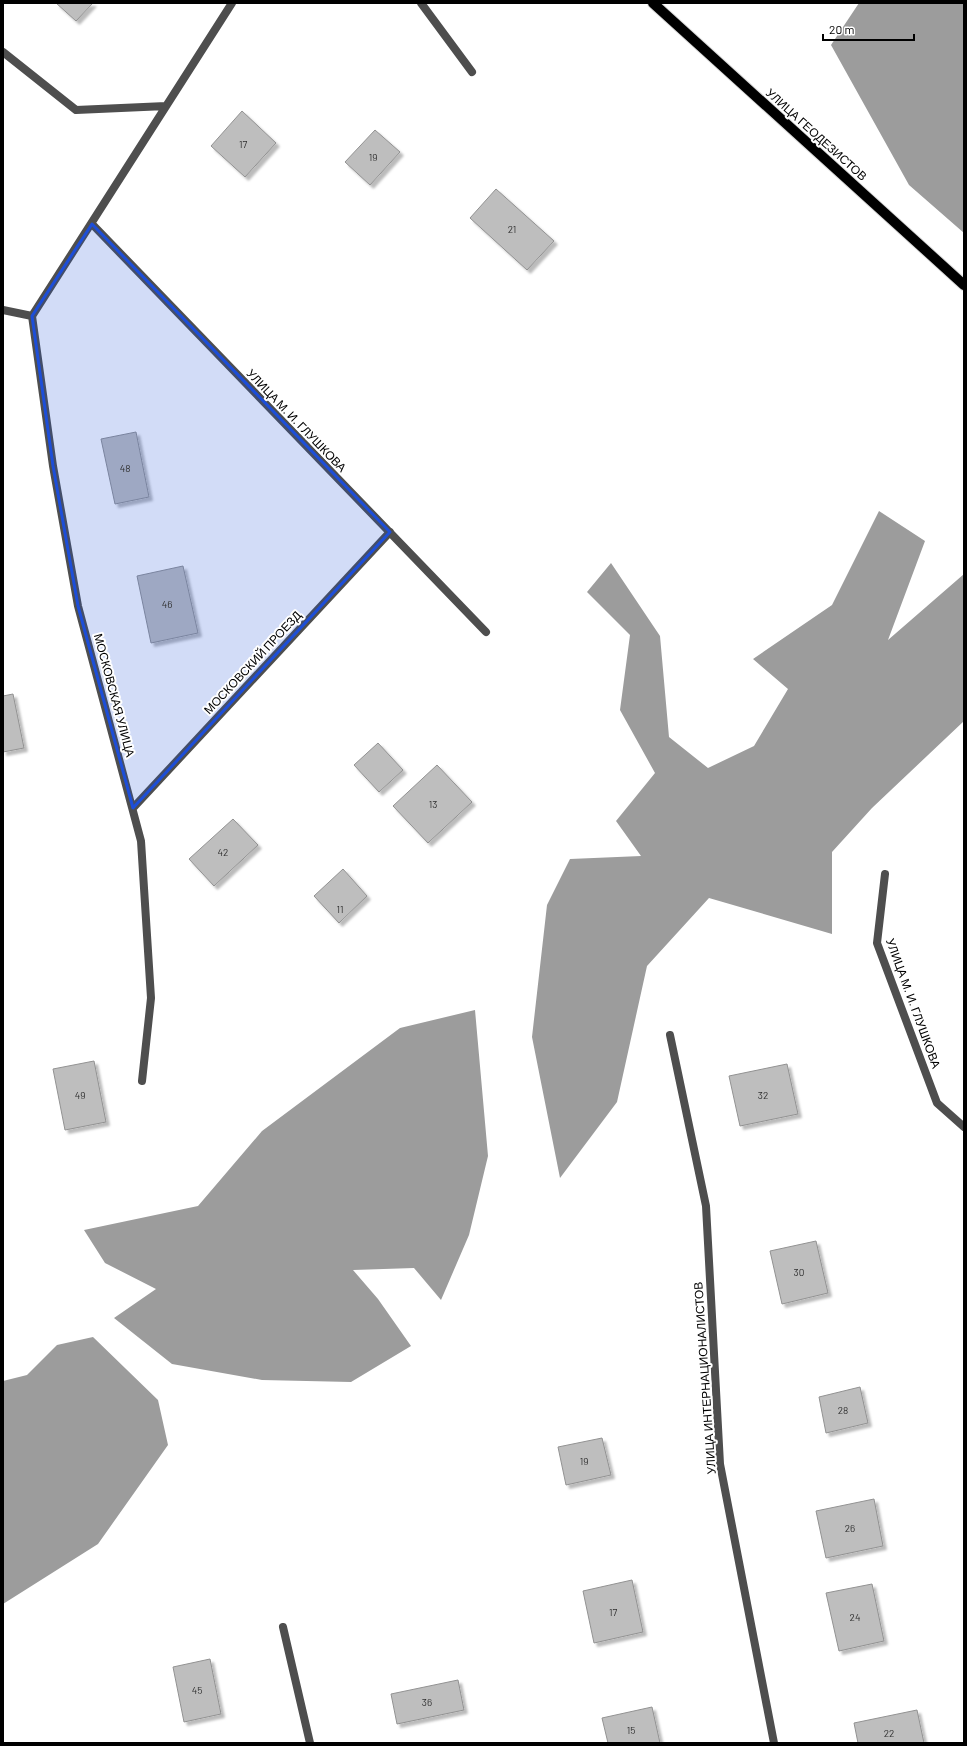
<svg xmlns="http://www.w3.org/2000/svg" width="967" height="1746" viewBox="0 0 967 1746" font-family="Barlow,sans-serif">
	<defs>
		<filter id="shadow"><feDropShadow dx="3.5" dy="3.5" stdDeviation="1" flood-color="#0004"/></filter>
	</defs>
	<rect width="100%" height="100%" fill="#fff"/>
	<path fill="#9c9c9c" d="M859,3H964V233L909,185L831,45Z
		M879,511L925,541L888,640L964,574V721L872,808L832,852V934L709,898L647,966L617,1102L560,1178L532,1037L547,905L570,859L641,856L616,821L655,773L620,710L630,635L587,592L611,563L660,636L669,737L708,768L754,746L788,689L753,659L832,605Z
		M475,1010L488,1156L469,1235L441,1300L414,1268L353,1270L378,1299L411,1346L351,1382L262,1380L172,1364L114,1318L156,1289L105,1263L84,1230L198,1206L262,1131L400,1028Z
		M93,1337L158,1400L168,1445L98,1544L3,1604V1381L27,1375L57,1345Z"/>
	<path fill="#bebebe" stroke="#929292" filter="url(#shadow)" d="M56,3H93L76,21Z
		M242,111L276,143L245,177L211,146Z
		M375,130L400,152L370,185L345,162Z
		M496,189L554,241L527,270L470,218Z
		M136,432L149,497L115,504L101,439Z
		M183,566L198,633L151,643L137,576Z
		M13,694L24,748L3,752V696Z
		M378,743L403,770L379,792L354,765Z
		M437,765L472,802L428,843L393,806Z
		M233,819L258,845L214,886L189,859Z
		M343,869L367,896L339,923L314,896Z
		M94,1061L106,1122L65,1130L53,1069Z
		M787,1064L798,1114L740,1126L729,1076Z
		M816,1241L828,1293L782,1304L770,1251Z
		M860,1387L868,1423L826,1433L819,1397Z
		M602,1438L611,1475L566,1485L558,1447Z
		M874,1499L883,1546L826,1558L816,1511Z
		M632,1580L643,1632L594,1643L583,1591Z
		M872,1584L884,1641L839,1651L826,1593Z
		M210,1659L221,1714L184,1722L173,1667Z
		M458,1680L464,1710L397,1724L391,1694Z
		M652,1707L660,1743H608L602,1718Z
		M917,1710L924,1743H858L854,1723Z"/>
	<g fill="none" stroke-linecap="round" stroke-linejoin="round">
		<defs>
			<path id="primary" d="M653,3L964,285"/>
		</defs>
		<use href="#primary" stroke="#dbdbdb" stroke-width="12"/>
		<path stroke="#4e4e4e" stroke-width="8" d="M421,3L472,72"/>
		<path stroke="#4e4e4e" stroke-width="8" d="M3,52L76,110L166,106
			M92,224L486,632
			M3,310L32,316
			M32,316L53,466L78,606L141,841L151,998L142,1081
			M32,316L232,3
			M133,808L390,532
			M885,874L877,943L937,1103L964,1127
			M670,1035L706,1206L720,1464L774,1743
			M283,1627L310,1743"/>
		<use href="#primary" stroke="#000" stroke-width="10"/>
	</g>
	<path fill="#1d4ed8" fill-opacity="0.2" stroke="#1d4ed8" stroke-width="3" stroke-linejoin="round" d="M92,224L390,532L133,808L78,606L53,466L32,316Z"/>
	<g text-anchor="middle" dominant-baseline="central" stroke-width="4" stroke-linejoin="round" paint-order="stroke">
		<g font-size="10" fill="#303030">
			<text x="243" y="144">17</text>
			<text x="373" y="157">19</text>
			<text x="512" y="229">21</text>
			<text x="125" y="468">48</text>
			<text x="167" y="604">46</text>
			<text x="433" y="804">13</text>
			<text x="223" y="852">42</text>
			<text x="340" y="909">11</text>
			<text x="80" y="1095">49</text>
			<text x="763" y="1095">32</text>
			<text x="799" y="1272">30</text>
			<text x="843" y="1410">28</text>
			<text x="584" y="1461">19</text>
			<text x="850" y="1528">26</text>
			<text x="613" y="1612">17</text>
			<text x="855" y="1617">24</text>
			<text x="197" y="1690">45</text>
			<text x="427" y="1702">36</text>
			<text x="631" y="1730">15</text>
			<text x="889" y="1733">22</text>
		</g>
		<g font-size="12" fill="#000" stroke="#fff">
			<text transform="translate(817 134) rotate(42)">УЛИЦА ГЕОДЕЗИСТОВ</text>
			<text transform="translate(297 420) rotate(46)">УЛИЦА М. И. ГЛУШКОВА</text>
			<text transform="translate(252 662) rotate(-47)">МОСКОВСКИЙ ПРОЕЗД</text>
			<text transform="translate(115 695) rotate(75)">МОСКОВСКАЯ УЛИЦА</text>
			<text transform="translate(914 1003) rotate(70)">УЛИЦА М. И. ГЛУШКОВА</text>
			<text transform="translate(704 1378) rotate(-94)">УЛИЦА ИНТЕРНАЦИОНАЛИСТОВ</text>
		</g>
	</g>
	<rect width="967" height="1746" fill="none" stroke="#000000" stroke-width="8"/>
	<path d="M823 34v6h91v-6" fill="none" stroke="#000000" stroke-width="2"/>
	<text x="829" y="34" font-size="12" fill="#000000" stroke="#ffffff" stroke-width="3" paint-order="stroke">20 m</text>
</svg>
